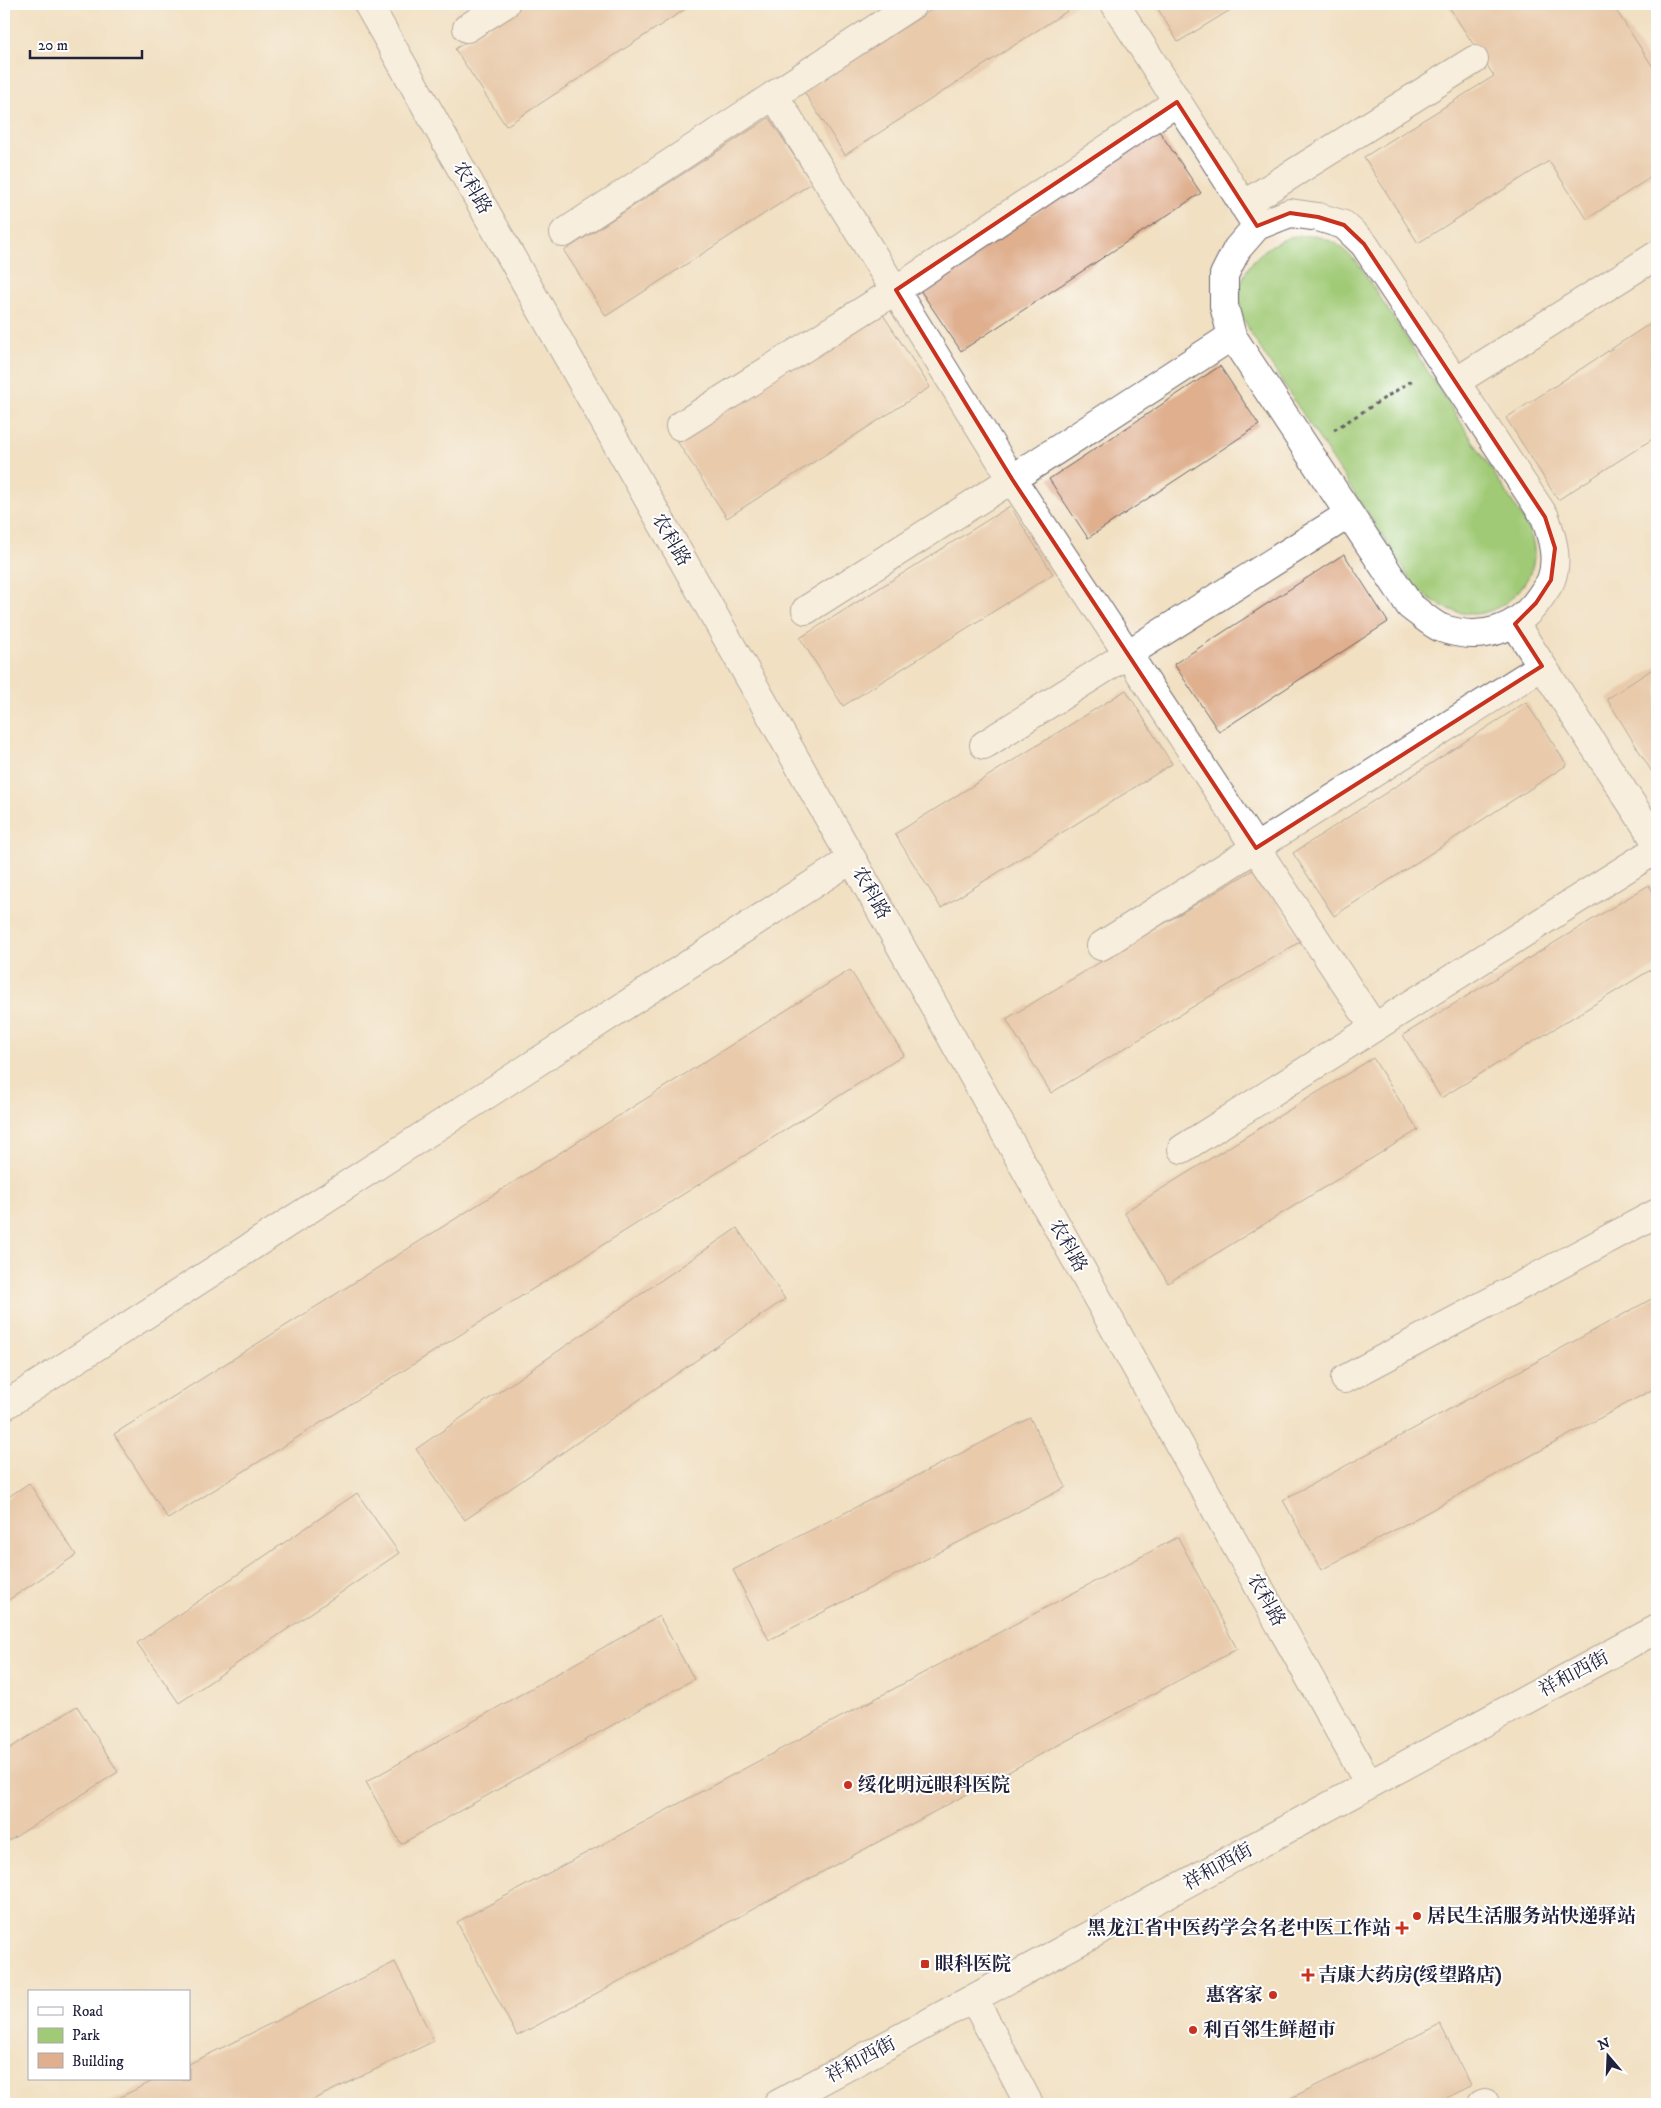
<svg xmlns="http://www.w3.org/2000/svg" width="1661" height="2108" viewBox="0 0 1661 2108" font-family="'IM FELL DW Pica','Noto Serif SC',serif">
	<rect width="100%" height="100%" fill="#fff"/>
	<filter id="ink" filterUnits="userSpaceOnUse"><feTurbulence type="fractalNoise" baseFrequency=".02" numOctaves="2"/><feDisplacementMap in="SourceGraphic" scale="10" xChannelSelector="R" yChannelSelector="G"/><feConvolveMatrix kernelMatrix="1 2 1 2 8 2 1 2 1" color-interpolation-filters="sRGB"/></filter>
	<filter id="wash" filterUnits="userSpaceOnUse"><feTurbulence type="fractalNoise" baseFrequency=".0096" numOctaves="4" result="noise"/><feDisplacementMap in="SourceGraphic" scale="20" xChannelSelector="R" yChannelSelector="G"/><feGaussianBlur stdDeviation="1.12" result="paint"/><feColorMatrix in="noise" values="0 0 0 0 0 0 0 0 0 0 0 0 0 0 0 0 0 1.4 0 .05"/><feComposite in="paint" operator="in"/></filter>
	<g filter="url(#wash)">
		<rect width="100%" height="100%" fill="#f1e0c2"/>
		<path fill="#a0ca76" stroke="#617658" d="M1315,235L1336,243L1357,262L1524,520C1530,532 1535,543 1534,557C1532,585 1503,613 1474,614C1451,614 1433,602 1416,588L1251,334C1249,328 1245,322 1243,316C1230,279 1257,246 1292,237C1299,235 1308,236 1315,235Z"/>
		<g id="blocks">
			<path fill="#dfaf8e" d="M524,4H693L506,126L455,49Z
				M941,4H1078L845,155L804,92Z
				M1155,4H1240L1178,42Z
				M1447,4H1612L1657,73V173L1587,219L1549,161L1418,243L1364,157L1494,76Z
				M769,118L812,183L606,316L564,251Z
				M1159,131L1201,193L961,351L920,290Z
				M880,310L930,387L727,518L677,441Z
				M1657,319V436L1558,500L1506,418Z
				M1220,366L1259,425L1088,538L1049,479Z
				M1010,506L1053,574L843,706L800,638Z
				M1344,554L1388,622L1219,732L1174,664Z
				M1657,666V780L1607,699Z
				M1126,690L1172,764L941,908L895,834Z
				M1526,702L1567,765L1334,916L1293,853Z
				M1256,868L1301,941L1051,1093L1006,1019Z
				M1649,885L1657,899V966L1441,1098L1403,1035Z
				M850,970L904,1055L168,1519L114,1434Z
				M1373,1058L1418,1130L1168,1283L1124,1212Z
				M737,1228L785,1299L465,1520L416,1449Z
				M1657,1296V1387L1321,1570L1283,1500Z
				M1030,1418L1066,1487L769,1640L733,1570Z
				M29,1483L76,1555L4,1603V1500Z
				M357,1493L399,1553L179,1703L137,1643Z
				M1178,1537L1237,1649L517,2036L457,1922Z
				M659,1616L694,1679L401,1844L366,1782Z
				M77,1706L118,1772L4,1844V1752Z
				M395,1962L434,2041L304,2104H106L157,2079H189V2064Z
				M1440,2024L1471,2086L1434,2104H1279Z"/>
		</g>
	</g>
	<g filter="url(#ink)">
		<use href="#blocks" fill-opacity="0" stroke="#6a646a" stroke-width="1"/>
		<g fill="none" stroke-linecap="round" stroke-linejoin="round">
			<defs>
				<path id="street" d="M1115,4L1253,220
					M467,28L505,4
					M774,95L1012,479L1374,1027
					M1243,205L1474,60
					M1290,213L1318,217L1344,225L1364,244L1545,517C1552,537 1559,559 1551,580C1549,585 1544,591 1541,596C1518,631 1480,642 1441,628C1430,623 1420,613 1410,606L1232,336L1224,306V275L1237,249L1257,226Z
					M564,233L913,4
					M1457,381L1657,255
					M680,426L896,290L1177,102
					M806,610L1012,479L1232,336
					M1515,624L1657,843
					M984,745L1349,514
					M1101,946L1542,666
					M1182,1149L1657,849
					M1345,1379L1657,1213
					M974,1999L1029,2104
					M1482,2104L1485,2103"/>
				<path id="secondary" d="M368,4L852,859L1369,1784
					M4,1406L852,859
					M778,2104L1657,1629"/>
			</defs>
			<use href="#street" stroke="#6a646a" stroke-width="30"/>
			<use href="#secondary" stroke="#6a646a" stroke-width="30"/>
			<path stroke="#6a646a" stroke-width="3" stroke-dasharray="4 4" stroke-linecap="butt" d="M1334,430L1413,380"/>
			<use href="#street" stroke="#fff" stroke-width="28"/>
			<use href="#secondary" stroke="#fff" stroke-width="28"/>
		</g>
	</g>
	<path d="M0 0H1661V2108H0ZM1177,102L1257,226L1290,213L1318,217L1344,225L1364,244L1545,517L1555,548L1551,580L1536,603L1515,624L1542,666L1256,848L1012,479L896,290Z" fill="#f1e0c2" fill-opacity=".55" fill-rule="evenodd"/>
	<path fill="none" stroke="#c8321e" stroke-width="4" stroke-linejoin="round" d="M1177,102L1257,226L1290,213L1318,217L1344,225L1364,244L1545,517L1555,548L1551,580L1536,603L1515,624L1542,666L1256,848L1012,479L896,290Z"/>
	<g fill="#c8321e" stroke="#fff" stroke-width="2">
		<circle cx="848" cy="1785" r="5"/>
		<circle cx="1417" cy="1916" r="5"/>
		<path d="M1399.5 1920.5h5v5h5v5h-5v5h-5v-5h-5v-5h5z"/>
		<rect x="920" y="1959" width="10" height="10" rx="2.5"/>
		<path d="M1305.5 1967.5h5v5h5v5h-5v5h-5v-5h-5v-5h5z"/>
		<circle cx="1273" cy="1995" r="5"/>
		<circle cx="1193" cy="2030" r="5"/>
	</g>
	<g text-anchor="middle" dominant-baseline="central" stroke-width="4" stroke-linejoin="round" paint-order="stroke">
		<g font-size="19" fill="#22223b" stroke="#fff">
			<text transform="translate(472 188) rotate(60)">农科路</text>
			<text transform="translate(671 540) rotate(60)">农科路</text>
			<text transform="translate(871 893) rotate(61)">农科路</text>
			<text transform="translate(1068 1246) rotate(61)">农科路</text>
			<text transform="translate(1266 1600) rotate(61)">农科路</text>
			<text transform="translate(1574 1674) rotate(-28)">祥和西街</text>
			<text transform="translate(1218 1867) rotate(-29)">祥和西街</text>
			<text transform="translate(861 2060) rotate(-28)">祥和西街</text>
		</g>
		<g font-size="19" font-weight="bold" fill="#22223b" stroke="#fff" text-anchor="start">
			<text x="858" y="1785">绥化明远眼科医院</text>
			<text x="1427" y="1916">居民生活服务站快递驿站</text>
			<text x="1391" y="1928" text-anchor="end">黑龙江省中医药学会名老中医工作站</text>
			<text x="935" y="1964">眼科医院</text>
			<text x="1318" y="1975">吉康大药房(绥望路店)</text>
			<text x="1263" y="1995" text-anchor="end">惠客家</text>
			<text x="1203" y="2030">利百邻生鲜超市</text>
		</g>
	</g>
	<rect width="1661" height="2108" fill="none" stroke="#fff" stroke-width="20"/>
	<rect x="28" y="1990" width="162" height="90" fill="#ffffff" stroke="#a7a7b1"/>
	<rect x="38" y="2007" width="25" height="8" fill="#ffffff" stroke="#a7a7b1"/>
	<text x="72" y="2016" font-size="15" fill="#22223b">Road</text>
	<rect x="38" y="2028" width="25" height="15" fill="#a0ca76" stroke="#a7a7b1"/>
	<text x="72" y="2040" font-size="15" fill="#22223b">Park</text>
	<rect x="38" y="2053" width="25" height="15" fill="#dfaf8e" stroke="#a7a7b1"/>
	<text x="72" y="2066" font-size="15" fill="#22223b">Building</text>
	<g transform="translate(1608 2056) rotate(341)" stroke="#ffffff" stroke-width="4" paint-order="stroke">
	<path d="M0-4L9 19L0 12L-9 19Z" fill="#22223b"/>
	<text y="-8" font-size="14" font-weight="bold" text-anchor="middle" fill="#22223b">N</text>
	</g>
	<path d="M30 50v8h112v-8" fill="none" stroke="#22223b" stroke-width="2.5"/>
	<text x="38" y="50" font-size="15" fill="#22223b" stroke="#ffffff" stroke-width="4" paint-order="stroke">20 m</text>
</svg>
